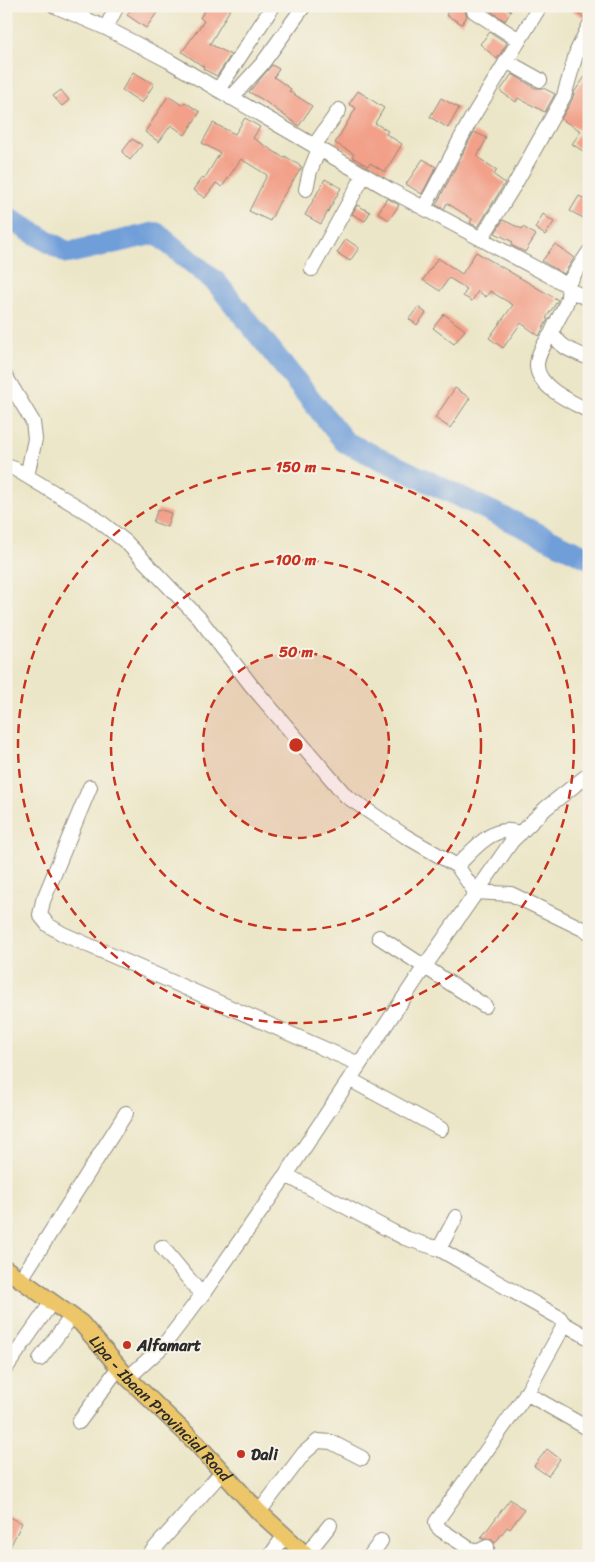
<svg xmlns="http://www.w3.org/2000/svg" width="595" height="1562" viewBox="0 0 595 1562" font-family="Sriracha,sans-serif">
	<rect width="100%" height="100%" fill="#f7f3e8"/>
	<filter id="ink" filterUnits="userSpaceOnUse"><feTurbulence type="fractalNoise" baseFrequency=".02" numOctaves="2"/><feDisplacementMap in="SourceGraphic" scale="10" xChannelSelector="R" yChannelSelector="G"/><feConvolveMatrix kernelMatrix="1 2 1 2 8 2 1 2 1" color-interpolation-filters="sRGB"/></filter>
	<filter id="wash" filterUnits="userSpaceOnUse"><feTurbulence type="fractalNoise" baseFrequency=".0096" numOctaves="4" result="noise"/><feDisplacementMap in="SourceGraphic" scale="20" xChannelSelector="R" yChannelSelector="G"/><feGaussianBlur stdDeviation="1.12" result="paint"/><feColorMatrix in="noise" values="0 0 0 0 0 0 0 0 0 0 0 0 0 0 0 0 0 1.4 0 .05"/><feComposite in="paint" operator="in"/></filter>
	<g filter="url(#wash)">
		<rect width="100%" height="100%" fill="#ece6c8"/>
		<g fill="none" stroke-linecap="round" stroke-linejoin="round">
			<path stroke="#709ed9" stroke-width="22" d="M6,217L68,253L156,233L216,282L345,442L589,558"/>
		</g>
		<g id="blocks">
			<path fill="#f2a089" d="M133,6H153L159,10L146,28L127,15Z
				M207,6H232L210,44L231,55L217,76L203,69L204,67L182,52L204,21L200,18Z
				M451,6L466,7L465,11L467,16L462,24L446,15Z
				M490,6H503L511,11L505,21L488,9Z
				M564,6H589V17L585,18Z
				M490,32L507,43L497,59L480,44Z
				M272,65L279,69L274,77L291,89L289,91L312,106L299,126L263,100L249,92Z
				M589,71V155L572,144L581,131L561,119L572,100L575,91Z
				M133,72L154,84L142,103L122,90Z
				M512,74L535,88H543L555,94L545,112L518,98L516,102L500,91Z
				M61,90L69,100L62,106L53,96Z
				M358,91L384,108L375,123L388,131L386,134L402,144L385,172L370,163L368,166L352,157L354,154L335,143L356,108L349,104Z
				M168,96L182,105L185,102L200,112L185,135L171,125L159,142L145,132Z
				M441,98L459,108L448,128L430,117Z
				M245,118L260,127L253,138L284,158L285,156L302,167L280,201L270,221L249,211L267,175L241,159L222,187L216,183L205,198L193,190L202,177L204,179L220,153L202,143L213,123L235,134Z
				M474,132L487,138L477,157L497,170L494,175L505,183L478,227L470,223L472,219L447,203L444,209L436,205Z
				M132,139L142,145L130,160L122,152Z
				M423,159L436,167L422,194L406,184Z
				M325,179L341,188L321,224L305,215Z
				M579,196L589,201V221L570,211Z
				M387,198L399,205L389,220L378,213Z
				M357,205L370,212L365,221L352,214Z
				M543,214L554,222L545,235L535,228Z
				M503,220L522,229L523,227L536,235L525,252L511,245L513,242L495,233Z
				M346,239L359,248L350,261L337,253Z
				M555,244L574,258L564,274L542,261Z
				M476,252L558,300L546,318L548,319L539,336L521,323L503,348L489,338L513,305L490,291L486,297L478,291L472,301L463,296L467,289L449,278L440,291L423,280L438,258L462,274Z
				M418,307L426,313L417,325L409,319Z
				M444,314L465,330L454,344L433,328Z
				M455,388L470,398L450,428L435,418Z
				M158,509L171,513L167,527L153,522Z
				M547,1449L560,1459L548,1476L534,1466Z
				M510,1499L524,1510L510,1529L507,1527L495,1543L491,1539H483L481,1538Z
				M6,1515L22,1523L6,1555Z"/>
		</g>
	</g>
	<g filter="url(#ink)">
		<use href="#blocks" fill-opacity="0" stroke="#8c887a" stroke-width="1"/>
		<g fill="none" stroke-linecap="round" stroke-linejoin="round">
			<defs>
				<path id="minor" d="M55,6L106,28L169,61L390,190L567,285C573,301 557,317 552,332C561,349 573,351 589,358
					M474,11L519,40
					M106,28L117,6
					M506,61L540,80
					M218,90L273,6
					M231,98L262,64L304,6
					M314,146L339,110
					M306,189L310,171L319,149
					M424,208L470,121L540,6
					M481,239L515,184L564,96L577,51L589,26
					M312,269L364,175
					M567,285L589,252
					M569,290L589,299
					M552,332C546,342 538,352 537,364C536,387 572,402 589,411
					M6,377L33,422L35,439L27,476
					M6,466L15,469L93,516L126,542L199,618L251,685L346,796L405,836L457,866L475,892
					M90,787L43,901L40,915L48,925L63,934L359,1064
					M457,866C468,855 488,831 505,831C510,830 516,832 521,833
					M475,892L511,894L589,932
					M379,937L485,1006
					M349,1079L441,1129
					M286,1175L393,1232L405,1238L439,1249L560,1318L563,1323L562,1329L525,1396L436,1522L437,1526L441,1530L470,1549L477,1552L487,1547
					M162,1247L202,1295
					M439,1249L456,1217
					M21,1279L126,1113
					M563,1323L589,1338
					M40,1359L72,1316
					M6,1368L52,1302
					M128,1378L163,1346L202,1295L286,1175L425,966L512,841L546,808L589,774
					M526,1393L589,1429
					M79,1422L119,1367
					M259,1512L304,1453L318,1441L331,1442L362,1458
					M306,1555L330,1525
					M148,1556L222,1472
					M270,1556L285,1535
					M370,1556L381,1541"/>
				<g id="major">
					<path id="s1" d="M6,1269L81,1323L128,1378L196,1443L259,1512L307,1556"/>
				</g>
			</defs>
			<use href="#minor" stroke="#8c887a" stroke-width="16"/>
			<use href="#major" stroke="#8c887a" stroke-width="19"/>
			<use href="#minor" stroke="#fff" stroke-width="14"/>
			<use href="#major" stroke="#ecc669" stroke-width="16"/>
		</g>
	</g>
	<circle cx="296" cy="745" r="93" fill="#c8321e" fill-opacity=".12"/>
	<g fill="none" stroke="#c8321e" stroke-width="2.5" stroke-dasharray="9 6">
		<circle cx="296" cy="745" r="93"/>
		<circle cx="296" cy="745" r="185"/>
		<circle cx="296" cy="745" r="278"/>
	</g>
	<g fill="#c8321e" stroke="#f7f3e8" stroke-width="2">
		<circle cx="127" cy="1345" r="5"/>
		<circle cx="241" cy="1454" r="5"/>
	</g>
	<g text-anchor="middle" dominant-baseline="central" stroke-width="4" stroke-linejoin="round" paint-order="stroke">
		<g font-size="16" font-weight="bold" fill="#2b2b2b" stroke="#f7f3e8" text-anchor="start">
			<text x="137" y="1345">Alfamart</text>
			<text x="251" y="1454">Dali</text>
		</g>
		<g font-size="16" fill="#2b2b2b" stroke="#f7f3e8">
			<text stroke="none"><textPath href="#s1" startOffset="209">Lipa - Ibaan Provincial Road</textPath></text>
		</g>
	</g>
	<circle cx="296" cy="745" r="8" fill="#c8321e" stroke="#f7f3e8" stroke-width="2.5"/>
	<g font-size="15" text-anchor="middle" font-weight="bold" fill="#c8321e" stroke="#f7f3e8" stroke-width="4" stroke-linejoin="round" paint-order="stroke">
		<text x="296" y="472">150 m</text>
		<text x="296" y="565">100 m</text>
		<text x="296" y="657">50 m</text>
	</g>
	<rect width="595" height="1562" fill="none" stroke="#f7f3e8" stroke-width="25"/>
</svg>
